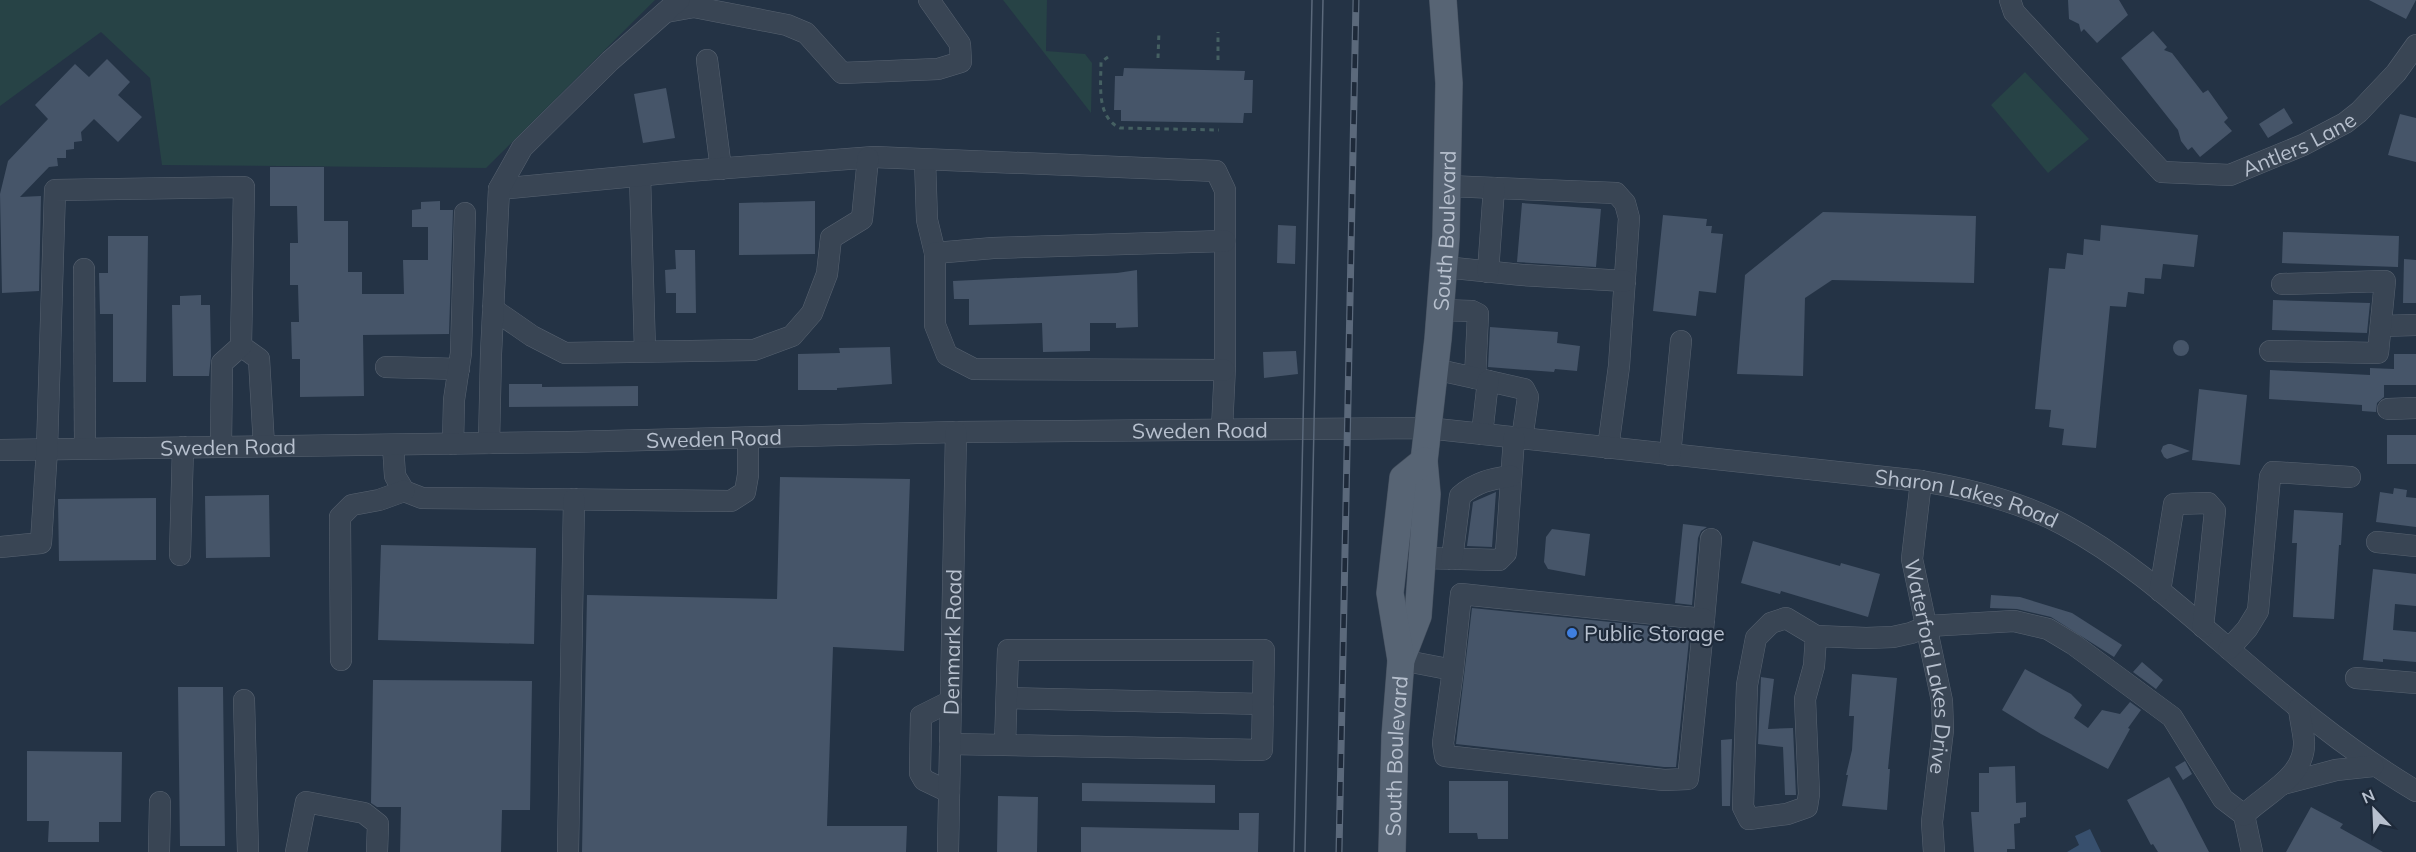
<svg xmlns="http://www.w3.org/2000/svg" width="2416" height="852" viewBox="0 0 2416 852" font-family="Mulish,sans-serif">
	<rect width="100%" height="100%" fill="#243345"/>
	<path fill="#274346" d="M0,0H655L486,168L162,165L150,78L101,32L0,106Z
		M1003,0H1047L1046,51L1085,54L1092,63L1091,113Z
		M2025,72L2089,139L2048,173L1991,105Z"/>
	<path fill="#374f6d" d="M2090,829L2101,852H2067L2079,845L2075,836Z"/>
	<path fill="#465569" d="M2068,0H2119L2128,15L2097,43L2084,29L2081,32L2079,24L2069,19Z
		M2369,0H2416L2406,19Z
		M2153,31L2167,47L2164,50L2172,53L2203,93L2208,90L2228,118L2224,122L2232,131L2200,157L2192,147L2188,150L2181,141L2178,130L2121,58Z
		M107,59L130,82L118,95L142,117L118,142L94,119L81,132L82,141L74,142V149L66,150V158H57L58,166L49,167L20,197L41,196L39,291L2,293L0,194L8,161L48,119L35,105L75,64L89,77Z
		M1124,68L1245,71L1244,80H1253L1252,113H1244L1243,123L1121,121V110H1114L1115,76H1123Z
		M666,88L675,138L643,143L634,94Z
		M2284,108L2293,123L2268,138L2259,124Z
		M2400,114L2416,118V162L2388,155Z
		M270,167H324V221H348V272H362V294H404L403,260H428V227H412V210L421,209V202L440,201V210H453L449,334L363,335L364,396L300,397V359H292L291,322H299L298,285H290V243H298L297,206H270Z
		M815,201V254L739,255V203Z
		M1522,203L1601,209L1596,267L1517,262Z
		M1823,212L1976,216L1974,283L1832,280L1805,298L1803,376L1737,374L1745,275Z
		M1663,215L1707,219L1706,226H1712L1711,233L1723,234L1716,293L1699,291L1696,316L1653,311Z
		M1278,225L1296,226L1295,264L1277,263Z
		M2101,225L2198,235L2194,267L2163,264L2161,279L2145,278L2144,294L2128,292L2126,307L2110,306L2096,448L2062,445L2064,429L2049,427L2051,410L2035,409L2049,268L2065,269L2067,253L2083,255L2084,239L2100,241Z
		M2283,232L2399,236L2398,267L2282,263Z
		M108,236H148L146,382H113V314H100L99,273H108Z
		M675,250H695L696,313H676V293H666L665,270L676,269Z
		M2404,259L2416,260V303H2403Z
		M1137,270L1138,327L1116,328V323H1090V351L1043,352L1042,323L969,325V299H954L953,281L1117,273Z
		M201,295V305H210L211,356L209,376H173L172,305H180V296Z
		M2273,300L2370,303L2367,333L2272,330Z
		M1490,327L1558,332L1557,343L1580,346L1577,371L1555,369L1554,372L1488,367Z
		M2173 348a8 8 0 1 1 16 0a8 8 0 1 1-16 0Z
		M890,347L892,384L837,388V390H798V354L840,353L839,348Z
		M1296,351L1298,374L1264,378L1263,352Z
		M2394,354H2416V385H2384V397L2377,403L2376,412L2362,411V405L2269,399L2270,370L2370,375V368L2394,369Z
		M509,384H542V387L638,386V406L509,407Z
		M2199,389L2247,395L2240,465L2192,460Z
		M2387,435H2416V464H2387Z
		M2168,444H2171L2190,451L2167,459L2164,457L2161,451L2163,446Z
		M780,477L910,479L904,651L833,647L827,826H907L906,852H582L587,595L777,599Z
		M2394,488L2407,490L2406,497L2416,498V527L2376,522L2380,492L2393,494Z
		M1496,492L1492,547L1467,546L1473,502Z
		M269,495L270,557L206,558L205,496Z
		M156,498V560L59,561L58,499Z
		M2294,510L2343,513L2341,545H2339L2334,619L2293,617L2297,543H2292Z
		M1683,524L1707,527L1701,531L1698,538L1692,605L1675,603Z
		M1552,529L1590,534L1585,576L1548,569L1544,562L1546,537Z
		M1753,541L1840,566L1841,563L1880,574L1868,617L1781,591L1780,594L1741,583Z
		M381,545L536,548L534,644L378,640Z
		M2373,569L2416,574V606L2395,604L2393,630L2416,632V662L2383,659V662L2363,660Z
		M1991,595L2020,597L2072,613L2122,645L2114,657L2051,617L2017,609L1990,608Z
		M1472,608L1690,630L1676,767H1664L1456,744Z
		M2142,662L2163,680L2156,689L2133,672Z
		M2025,669L2071,694L2082,705L2074,718L2088,728L2102,710L2120,714L2130,702L2141,710L2128,728L2130,729L2108,769L2041,734L2002,710Z
		M1852,674L1897,678L1888,769H1890L1887,810L1842,806L1848,775H1846L1852,750L1854,716H1849Z
		M1761,677L1774,679L1768,729L1793,728L1796,795H1785L1783,747L1758,744Z
		M373,680L532,681L530,810H502L501,852H400L401,807H377L371,803Z
		M178,687H223L225,846H180Z
		M1732,739L1730,806H1722L1721,740Z
		M27,751L122,752L121,822H99V842H48L49,821H27Z
		M2185,761L2192,774L2183,780L2175,767Z
		M2015,766L2016,803L2026,802V817L2020,818V823L2014,824L2015,849H2007V852H1974L1971,812H1979V773H1989V767Z
		M2169,777L2183,802L2209,852H2158L2153,844L2151,845L2127,800Z
		M1449,781H1508V839H1478L1477,833H1449Z
		M1082,783L1215,785V803L1082,801Z
		M998,796L1038,797L1037,852H997Z
		M2311,807L2343,824L2340,828L2383,852H2286Z
		M1239,813H1259L1258,852H1081V827L1239,830Z"/>
	<g fill="none" stroke-linecap="round" stroke-linejoin="round">
		<defs>
			<g id="minor">
				<path id="s1" d="M2010,0L2014,12L2162,172L2230,175L2303,145L2345,123L2359,112L2396,73L2416,45"/>
				<path d="M666,12L694,7L787,25L806,33L842,73L938,69L961,62L960,44L929,0"/>
				<path d="M707,60L721,169"/>
				<path d="M925,160L927,220L935,253"/>
				<path d="M640,176L645,351"/>
				<path d="M1448,186L1616,193L1625,203L1629,218L1619,366L1608,448"/>
				<path d="M499,189L688,171L874,157L1216,171L1225,190V366L1222,429"/>
				<path d="M1444,267L1522,275L1625,281"/>
				<path d="M84,269L85,448"/>
				<path d="M1488,272L1494,188"/>
				<path d="M493,309L532,336L565,353L754,350L792,336L812,313L827,274L831,238L862,219L868,158"/>
				<path d="M1440,310L1472,311L1478,314L1475,378L1524,389L1528,397L1522,439"/>
				<path d="M2381,326L2416,325"/>
				<path d="M241,346L259,359L264,446"/>
				<path d="M2270,351L2378,353L2385,281L2282,284"/>
				<path d="M386,367L459,369"/>
				<path d="M1434,369L1475,378"/>
				<path d="M1224,370L974,369L947,355L935,325V253L993,248L1225,241"/>
				<path d="M2388,409L2416,408"/>
				<path d="M1482,434L1488,381"/>
				<path d="M489,443L491,354L499,189L522,148L610,61L679,0"/>
				<path d="M453,444L454,400L461,353L465,213"/>
				<path d="M393,445L395,476L404,491L422,498L731,501L745,492L748,475V438"/>
				<path id="s2" d="M0,450L569,442L956,432L1427,428L1921,481C1970,489 2019,501 2064,525C2122,556 2171,599 2221,642C2283,696 2345,749 2416,791"/>
				<path d="M1670,455L1681,341"/>
				<path id="s3" d="M1921,481L1912,559L1942,701L1943,730L1932,822L1934,852"/>
				<path d="M2377,542L2416,546"/>
				<path d="M0,547L41,543L47,449L55,190L244,187L241,346L222,363L221,446"/>
				<path d="M180,555L183,447"/>
				<path d="M1423,558L1499,560L1506,553L1514,438"/>
				<path d="M1452,559L1460,496C1476,482 1491,479 1511,476"/>
				<path d="M2160,591L2174,504L2208,503L2215,511L2203,627"/>
				<path d="M1704,619L1711,539"/>
				<path d="M1816,636L1814,666L1805,699L1809,794L1807,807L1787,814L1749,819L1743,807L1747,685L1756,638L1771,623L1786,618L1816,636L1866,638L1893,637L1911,633L1928,626L2014,621L2048,629L2073,644L2172,717L2223,799L2244,815L2252,852"/>
				<path d="M2229,649L2247,629L2258,611L2270,477L2273,472L2350,477"/>
				<path d="M341,660L340,517L352,505L379,500L404,491"/>
				<path d="M1401,660L1453,670L1461,594L1704,619L1688,779L1664,780L1445,756L1443,743L1453,670"/>
				<path d="M2356,678L2416,683"/>
				<path d="M1007,698L1263,704"/>
				<path d="M244,700L248,852"/>
				<path d="M950,744L1262,750L1264,650H1008L1005,745"/>
				<path d="M2283,784L2336,770L2373,766"/>
				<path d="M949,792L924,780L920,773L921,716L951,701"/>
				<path d="M2244,815C2266,793 2306,777 2304,741C2303,730 2300,719 2299,708"/>
				<path d="M159,852L160,802"/>
				<path d="M296,852L306,802L364,813L378,824L377,852"/>
				<path d="M568,852L574,499"/>
				<path id="s4" d="M948,852L956,432"/>
			</g>
			<g id="major">
				<path id="s5" d="M1401,660L1418,616L1427,494L1424,461L1438,339L1446,237L1449,83L1443,0"/>
				<path id="s6" d="M1392,852L1395,736L1401,660L1390,593L1403,478L1424,461"/>
			</g>
		</defs>
		<use href="#minor" stroke="#586371" stroke-width="22"/>
		<use href="#major" stroke="#434e5d" stroke-width="28"/>
		<path stroke="#456062" stroke-width="3" stroke-dasharray="4.5 4.5" stroke-linecap="butt" d="M1108,57L1101,62C1101,85 1096,117 1120,128L1219,130
			M1158,58L1159,31
			M1218,60V32"/>
		<use href="#minor" stroke="#394554" stroke-width="21"/>
		<use href="#major" stroke="#576474" stroke-width="27"/>
		<path stroke="#5b697b" stroke-width="1.5" d="M1294,852L1312,0
			M1305,852L1323,0"/>
		<defs>
			<path id="rail" d="M1339,852L1356,0"/>
		</defs>
		<use href="#rail" stroke="#5b697b" stroke-width="7"/>
		<use href="#rail" stroke="#1e2a3a" stroke-width="4.5" stroke-dasharray="14" stroke-linecap="butt"/>
	</g>
	<circle fill="#3f7fe0" stroke="#1e2a3a" stroke-width="2" cx="1572" cy="633" r="6"/>
	<g text-anchor="middle" dominant-baseline="central" stroke-width="4.5" stroke-linejoin="round" paint-order="stroke">
		<g font-size="21" fill="#b7c0ce" stroke="#1e2a3a">
			<text stroke="none"><textPath href="#s1" startOffset="374">Antlers Lane</textPath></text>
			<text stroke="none"><textPath href="#s5" startOffset="434">South Boulevard</textPath></text>
			<text stroke="none"><textPath href="#s2" startOffset="1200">Sweden Road</textPath></text>
			<text stroke="none"><textPath href="#s2" startOffset="714">Sweden Road</textPath></text>
			<text stroke="none"><textPath href="#s2" startOffset="228">Sweden Road</textPath></text>
			<text stroke="none"><textPath href="#s2" startOffset="1972">Sharon Lakes Road</textPath></text>
			<text stroke="none"><textPath href="#s4" startOffset="210">Denmark Road</textPath></text>
			<text stroke="none"><textPath href="#s3" startOffset="188">Waterford Lakes Drive</textPath></text>
			<text stroke="none"><textPath href="#s6" startOffset="96">South Boulevard</textPath></text>
		</g>
		<g font-size="21" fill="#b7c0ce" stroke="#1e2a3a" text-anchor="start">
			<text x="1584" y="633">Public Storage</text>
		</g>
	</g>
	<g transform="translate(2374 810) rotate(337)" stroke="#1e2a3a" stroke-width="4.5" paint-order="stroke">
	<path d="M0-4.5L10 22L0 15L-10 22Z" fill="#b7c0ce"/>
	<text y="-9" font-size="16" font-weight="bold" text-anchor="middle" fill="#b7c0ce">N</text>
	</g>
</svg>
